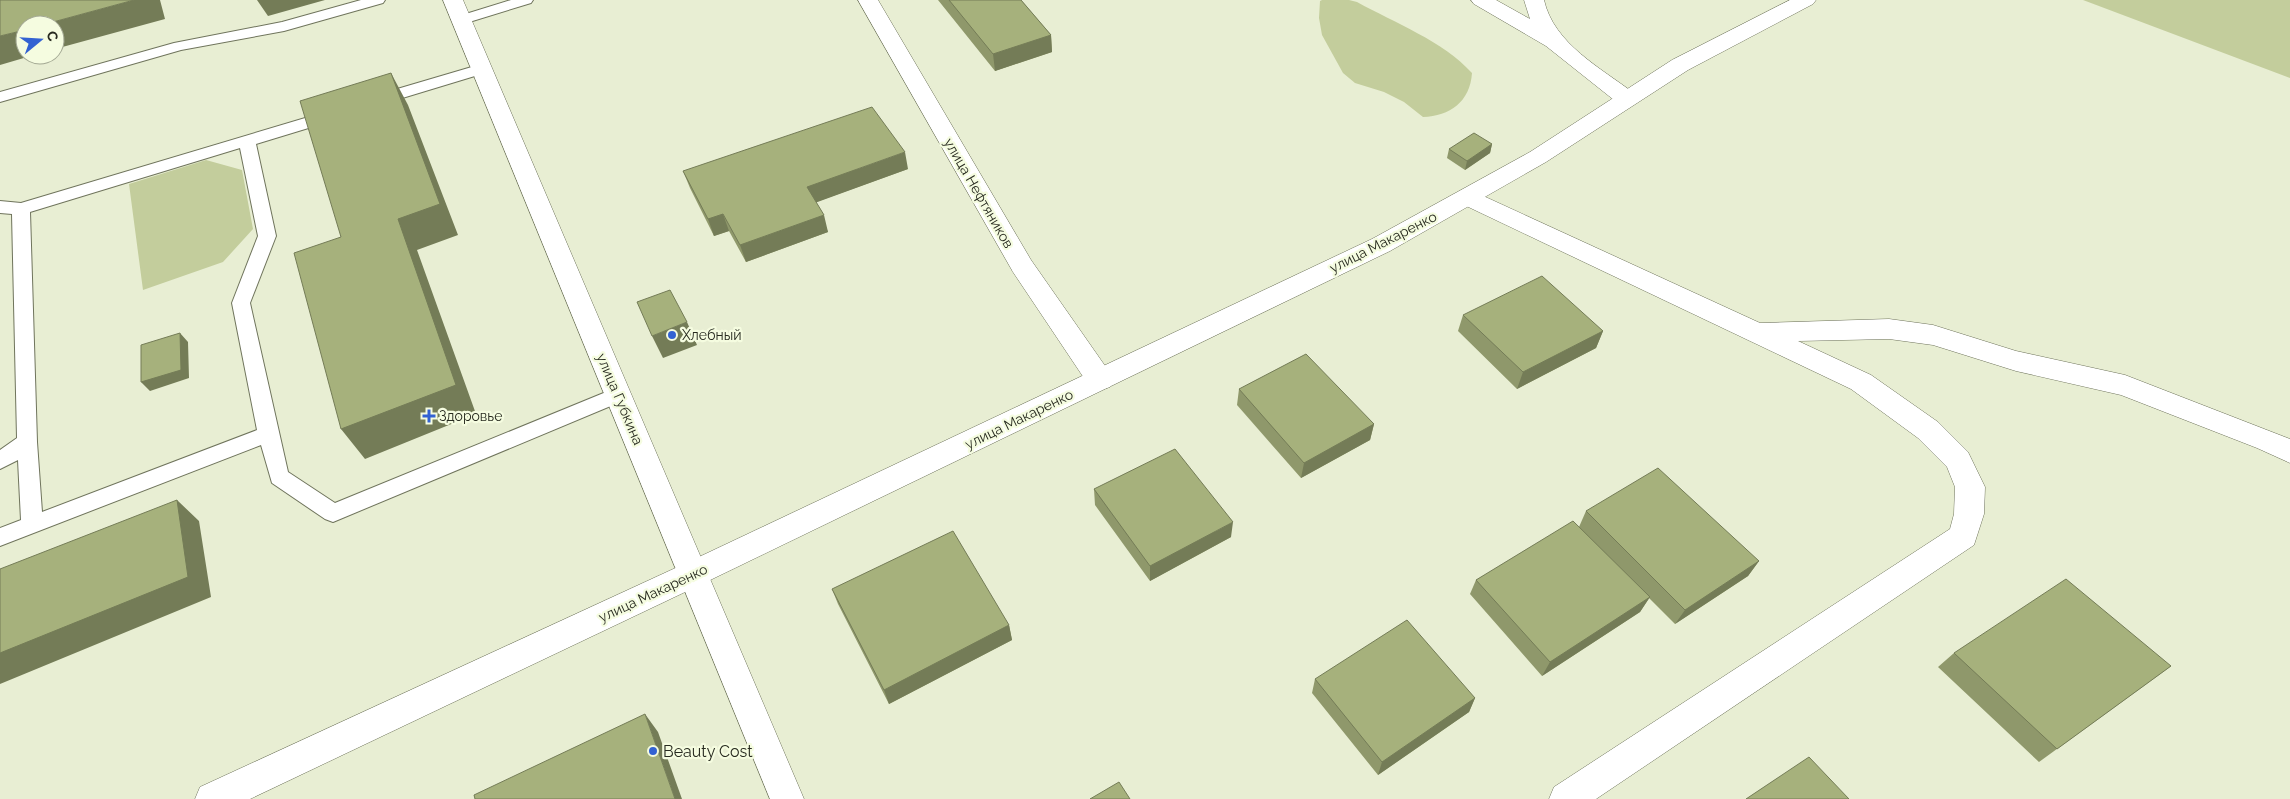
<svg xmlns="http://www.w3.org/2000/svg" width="2290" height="799" viewBox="0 0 2290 799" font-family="Raleway,sans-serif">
	<rect width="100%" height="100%" fill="#e8eed3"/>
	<path fill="#c3cd9c" d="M1322,0H1349L1357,2C1395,23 1443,41 1472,73C1470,102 1450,116 1423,117L1404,102L1384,92L1355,83L1343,73L1322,35L1319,18L1320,1Z
		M2083,0H2290V78Z
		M206,160L242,170L253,229L223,262L143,290L129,184Z"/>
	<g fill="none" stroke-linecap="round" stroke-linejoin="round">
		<defs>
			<path id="service" d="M361,0H385L383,3L284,31L181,50L0,102V92L174,43L282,22Z
				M511,0H533L531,3L466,23L461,25L453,20L456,17Z
				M482,64L488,66L490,69L488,72L376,106L370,105L368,101L370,97Z
				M332,110L338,111L340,115L338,119L256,144L276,236L250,303L288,472L335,503L611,390L618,387L625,390L628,395L625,400L333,522L325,519L272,483L261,445L0,546V528L21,520L18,460L0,469V450L17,438L12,214L0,213V201L21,203ZM240,148L258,236L232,303L257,430L42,512L37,442L30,212Z"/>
			<path id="minor" d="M443,0H463L804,799H770Z
				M858,0H878L1031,260L1110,373L1114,380L1110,387L1100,390L1090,387L1013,272Z
				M1471,0H1496L1530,19L1524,0H1544C1554,44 1601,68 1635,94L1638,99L1635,104L1627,106L1619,104L1546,46L1474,4Z
				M1468,189L1760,323L1889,319L1933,325L2016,351L2125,375L2290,439V463L2257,448L2121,395L2016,371L1933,345L1889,339L1798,341L1871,375L1938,422L1968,452L1985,487L1984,514L1974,545L1596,799H1549L1554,787L1950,529L1954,514L1955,487L1947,467L1918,438L1851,389L1460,203L1456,197L1460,191Z"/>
			<path id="tertiary" d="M1790,0H1816L1813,4L1688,70L1546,162L1390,251L704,583L250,799H195L200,787L682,565L1372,239L1530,152L1672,60Z"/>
		</defs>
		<use href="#service" stroke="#6f745c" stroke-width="2"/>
		<use href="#minor" stroke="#6f745c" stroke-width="1"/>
		<use href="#tertiary" stroke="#6f745c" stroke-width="1"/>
		<use href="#service" fill="#fff" fill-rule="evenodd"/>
		<use href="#minor" fill="#fff" fill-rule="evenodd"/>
		<use href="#tertiary" fill="#fff" fill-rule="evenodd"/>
	</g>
	<path fill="#8f986b" d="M938,0H1021L1051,35L1052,52L995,71Z
		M1492,144L1490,153L1465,170L1447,158L1449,149Z
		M908,169L816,202L828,232L746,262L729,231L714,236L690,188L683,171Z
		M1463,315L1603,331L1596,348L1517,389L1458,331Z
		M1239,389L1374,424L1370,440L1301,478L1237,405Z
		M1094,489L1231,537L1150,581L1095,505Z
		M1586,511L1759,561L1748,576L1675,624L1649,598L1640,612L1542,676L1470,594L1476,580L1579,527Z
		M832,589L1009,625L1012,640L889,704L838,604Z
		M1954,653L2171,666L2039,762L1938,667Z
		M1315,679L1475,698L1469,712L1378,775L1312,693Z"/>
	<path fill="#747c57" d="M134,0H160L165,19L55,49V25H42Z
		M257,0H325L268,16Z
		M25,30V55H34L0,65V36Z
		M1051,35L1052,52L995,71L993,54Z
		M391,73L408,105L458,235L417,250L476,414L365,459L341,429L398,219Z
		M1492,144L1490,153L1465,170L1467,161Z
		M905,152L908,169L812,204L807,187Z
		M723,214L729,231L714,236L708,219Z
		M824,215L828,232L746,262L740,245Z
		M687,322L697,345L663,358L652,336Z
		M1603,331L1596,348L1517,389L1523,372Z
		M180,333L188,342L189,378L150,391L141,382Z
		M1374,424L1370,440L1301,478L1304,463Z
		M177,500L199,521L211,597L0,684V653Z
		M1233,522L1231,537L1150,581V566Z
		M1759,561L1748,576L1675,624L1685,610Z
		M1650,597L1640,612L1542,676L1550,662Z
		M1009,625L1012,640L889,704L884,690Z
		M1475,698L1469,712L1378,775L1382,762Z
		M645,714L658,732L682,799H675Z"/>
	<path fill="#a6b17c" stroke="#747c57" d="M0,0H134L42,25H25V30L0,36Z
		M949,0H1021L1051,35L993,54Z
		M391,73L440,204L398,219L456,385L341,429L294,253L341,237L300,101Z
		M872,107L905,152L807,187L824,215L740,245L723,214L708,219L683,171Z
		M1474,133L1492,144L1467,161L1449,149Z
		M1542,276L1603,331L1523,372L1463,315Z
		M670,290L687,322L652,336L637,302Z
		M180,333L181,370L141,382V345Z
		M1306,354L1374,424L1304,463L1239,389Z
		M1175,449L1233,522L1150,566L1094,489Z
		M1658,468L1759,561L1685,610L1586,511Z
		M177,500L188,577L0,653V569Z
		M1573,521L1650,597L1550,662L1476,580Z
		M953,531L1009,625L884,690L832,589Z
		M2066,579L2171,666L2057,749L1954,653Z
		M1407,620L1475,698L1382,762L1315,679Z
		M645,714L675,799H475L474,795Z
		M1809,757L1849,799H1746Z
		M1119,782L1130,799H1090Z"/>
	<g fill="#3362d2" stroke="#f5fce0" stroke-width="2">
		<circle cx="672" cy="335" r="5"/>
		<path d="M426.5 408.5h5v5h5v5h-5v5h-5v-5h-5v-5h5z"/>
		<circle cx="653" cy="751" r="5"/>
	</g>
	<g text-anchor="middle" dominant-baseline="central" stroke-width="4.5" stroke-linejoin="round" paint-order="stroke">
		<g font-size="14" fill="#272a1f" stroke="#f5fce0">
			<text transform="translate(979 193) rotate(60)">улица Нефтяников</text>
			<text transform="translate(1383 242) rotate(-27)">улица Макаренко</text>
			<text transform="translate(620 399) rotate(67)">улица Губкина</text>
			<text transform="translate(1019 419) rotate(-26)">улица Макаренко</text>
			<text transform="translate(653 593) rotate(-25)">улица Макаренко</text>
		</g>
		<g font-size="14" fill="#272a1f" stroke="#f5fce0" text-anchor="start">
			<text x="682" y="335">Хлебный</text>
			<text x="439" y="416">Здоровье</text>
		</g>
		<g font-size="16" fill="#272a1f" stroke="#f5fce0" text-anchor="start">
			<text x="663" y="751">Beauty Cost</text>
		</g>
	</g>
	<g transform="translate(40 40) rotate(72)"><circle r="24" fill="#f5fce0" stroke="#a3a893"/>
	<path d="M0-4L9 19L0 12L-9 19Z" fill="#3362d2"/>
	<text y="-8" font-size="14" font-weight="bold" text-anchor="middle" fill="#272a1f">С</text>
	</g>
</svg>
